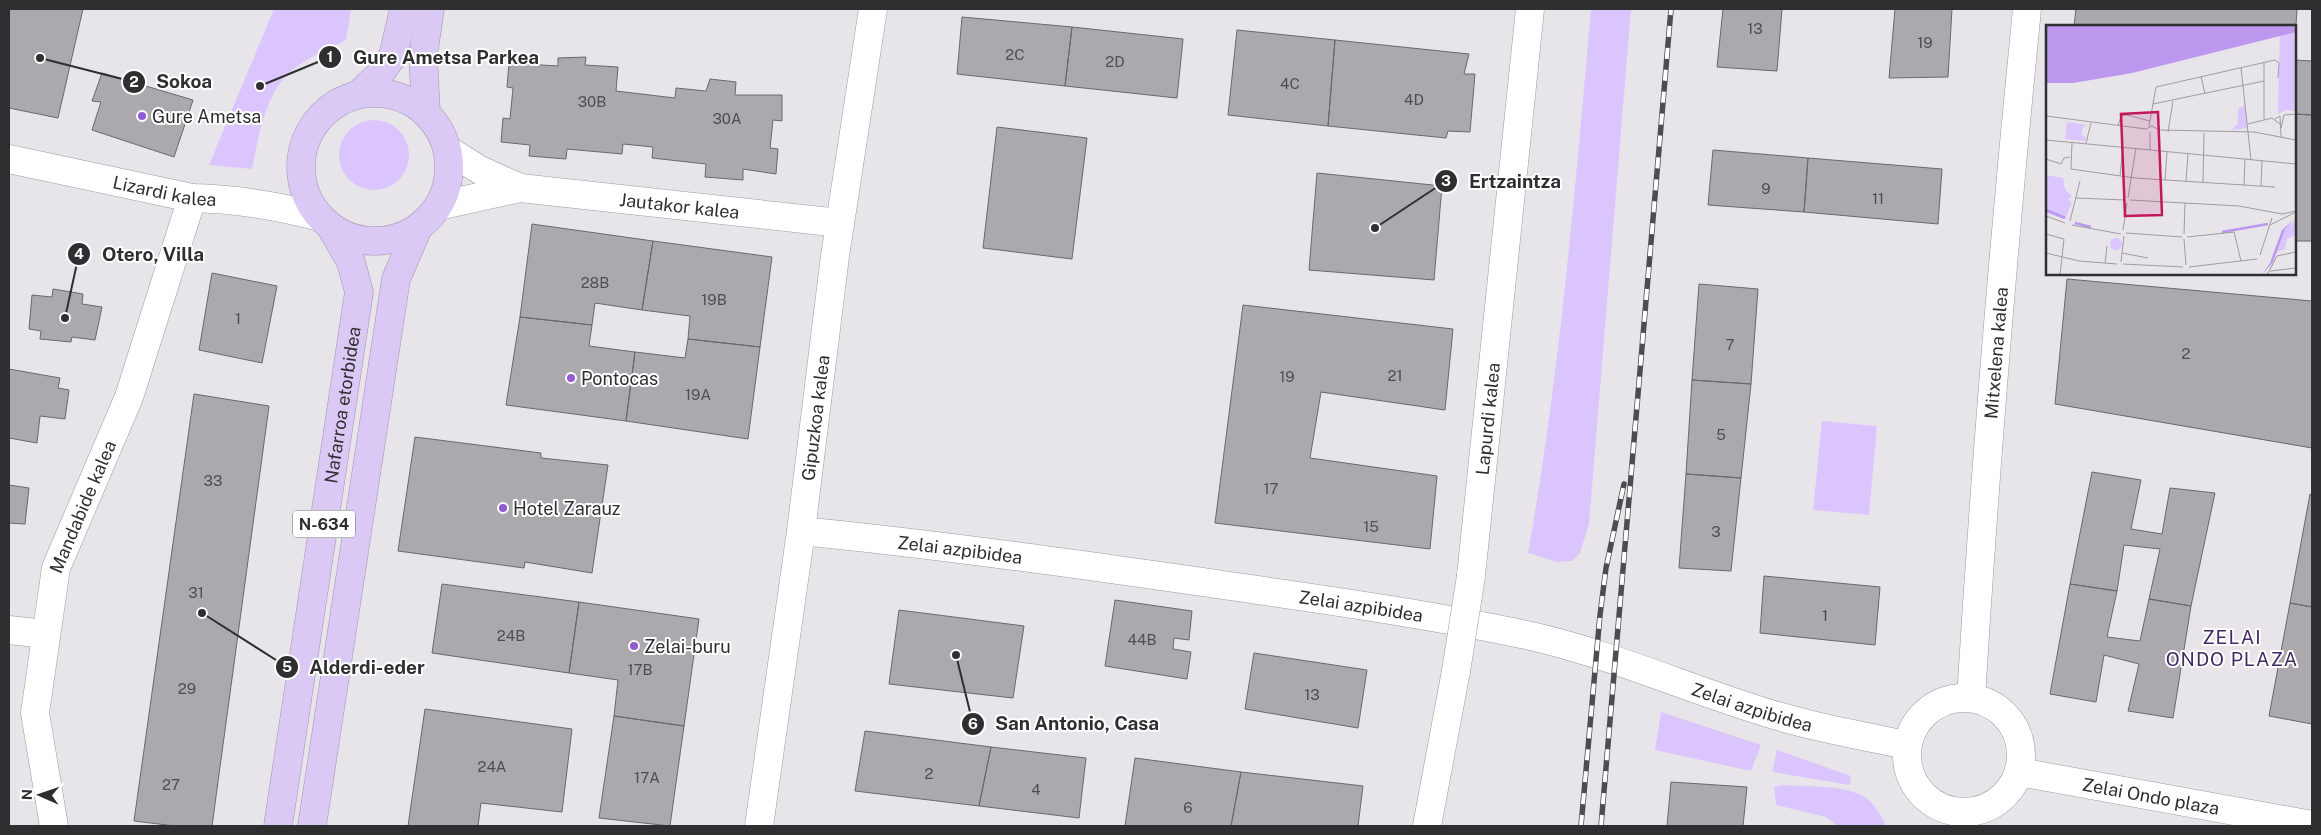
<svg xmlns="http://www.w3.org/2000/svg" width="2321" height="835" viewBox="0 0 2321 835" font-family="'Public Sans',sans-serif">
	<rect width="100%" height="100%" fill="#e7e5ea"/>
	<path fill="#dbc5fe" d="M274,9H351L346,40C324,51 296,62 281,82C263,106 258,140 252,169L209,165Z
		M1591,9H1631L1589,524L1580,553L1572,561L1557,562L1528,553C1560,372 1575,191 1591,9Z
		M339 155a35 35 0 1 1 70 0a35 35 0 1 1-70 0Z
		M1822,421L1877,426L1869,515L1813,510Z
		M1661,712L1761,745L1751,771L1655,750Z
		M1777,750L1851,776L1850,785L1772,772Z
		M1784,785C1808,787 1837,785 1859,794C1872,799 1881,814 1886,826H1837L1826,817L1776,805L1774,787Z"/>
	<path fill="#aba9ae" stroke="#69686c" d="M9,9H83L58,118L9,108Z
		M1723,9H1782L1777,71L1717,67Z
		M1895,9H1952L1948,77L1889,78Z
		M2076,9H2297L2295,40V26H2074Z
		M962,17L1072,27L1065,86L957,74Z
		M1072,27L1183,39L1177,98L1065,86Z
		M1237,30L1335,40L1328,126L1228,115Z
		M1335,40L1469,54L1464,74H1475L1470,132L1448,131L1446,138L1328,126Z
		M586,57L585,65L618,67L616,91L675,98L676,88L706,91L710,79L736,82L735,95H782V121L773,120L770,148L778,149L776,174L743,169V180L705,177L706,164L652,158L653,147L623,144L622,154L567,149L566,159L529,156L530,145L501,142L503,118L510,119L513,88L507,87L509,63L558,66V58Z
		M2295,60L2312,61V115L2295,114Z
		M102,73L193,100L174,157L92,130L101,102L92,101Z
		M2295,114L2312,115V241H2295Z
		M997,127L1087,138L1072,259L983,248Z
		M1713,150L1808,158L1804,212L1708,205Z
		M1808,158L1942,169L1938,224L1804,212Z
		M1317,173L1442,186L1434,280L1309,270Z
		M532,224L653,241L642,310L595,303L592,325L520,317Z
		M653,241L772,257L760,347L688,339L690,316L642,310Z
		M212,273L277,286L262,363L199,350Z
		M2067,279L2312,301V448L2055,404Z
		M1699,284L1758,289L1751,384L1692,380Z
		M53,289L83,294L82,304L102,307L95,340L72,337L71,342L40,339L41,331L29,329L32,295L52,297Z
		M1243,305L1453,329L1445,410L1321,392L1310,458L1437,476L1430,549L1215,523Z
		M520,317L592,325L589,346L635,352L626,421L506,405Z
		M688,339L760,347L748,439L626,421L635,352L685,358Z
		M9,369L60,378L58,388L69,390L65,419L40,416L37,443L9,438Z
		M1692,380L1751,384L1741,478L1686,474Z
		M194,394L269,406L212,826H175L134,821Z
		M415,437L541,453V458L608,465L592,573L525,562L524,568L398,551Z
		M2092,472L2141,480L2131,529L2162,534L2170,488L2215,493L2191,606L2149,599L2160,549L2124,545L2117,591L2070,584Z
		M1686,474L1741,478L1731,571L1679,568Z
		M9,485L29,488L25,524L9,523Z
		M2310,494L2312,495V607L2290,603Z
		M1764,576L1880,587L1875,645L1760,633Z
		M442,584L579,602L569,673L432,653Z
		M2070,584L2117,591L2107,637L2140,641L2149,599L2191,606L2173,718L2128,711L2139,664L2104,655L2096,702L2050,694Z
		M1115,600L1192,611L1189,640L1174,638L1173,649L1191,652L1187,679L1105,666Z
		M579,602L699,619L684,726L614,716L618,680L569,673Z
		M2290,603L2312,607V724L2269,716Z
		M899,610L1024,626L1013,698L889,684Z
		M1254,653L1367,670L1358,728L1245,709Z
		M425,709L572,729L562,812L481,803L478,826H408Z
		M614,716L684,726L670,826L599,818Z
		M865,731L991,747L979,806L855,791Z
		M991,747L1086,758L1079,818L979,806Z
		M1135,758L1241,772L1231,826H1125Z
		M1241,772L1363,786L1358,826H1231Z
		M1671,782L1747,787L1743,826H1667Z"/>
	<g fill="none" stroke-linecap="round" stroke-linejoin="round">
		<defs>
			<g id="street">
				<path id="s1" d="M448,150L480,170L520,188L840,223"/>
				<path id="s2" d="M9,159L192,198C236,199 278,206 320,217"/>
				<path d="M438,206L520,188"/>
				<path id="s3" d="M801,531C942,545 1083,565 1223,585C1326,600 1429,614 1531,636C1609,654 1682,686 1758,710C1807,726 1857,735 1907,745"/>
				<path id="s4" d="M1471,576L1530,9"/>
				<path d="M9,630L46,634"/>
				<circle cx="1964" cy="755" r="57"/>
				<path id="s5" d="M1971,698C1985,468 2004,238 2027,9"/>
				<path id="s6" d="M2019,772L2312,825"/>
				<path id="s7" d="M54,826L35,713L56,568L129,397L192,198"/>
				<path id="s8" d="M759,826L801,531L835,256L873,9"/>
				<path d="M1427,826L1456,671"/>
			</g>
			<g id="highway">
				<circle cx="375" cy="167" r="74"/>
				<path d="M359,94L379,75L393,56L404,9"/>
				<path d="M426,112L423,56L430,9"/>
				<path id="s9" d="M278,826L359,292L351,262L331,227"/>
				<path d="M312,826L396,279L418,228"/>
			</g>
		</defs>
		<use href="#street" stroke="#9c9a9f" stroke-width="29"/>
		<use href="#highway" stroke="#9e93b0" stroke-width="29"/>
		<use href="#street" stroke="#fff" stroke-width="28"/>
		<use href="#highway" stroke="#dac9f5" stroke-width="28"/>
		<defs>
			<path id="rail" d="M1581,826L1600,615L1606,568L1624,484
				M1601,826L1671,9"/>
		</defs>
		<use href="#rail" stroke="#4d4d50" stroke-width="5.5"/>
		<use href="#rail" stroke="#fff" stroke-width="4" stroke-dasharray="11" stroke-linecap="butt"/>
		<defs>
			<path id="street-bridge" d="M1456,671L1471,576"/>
		</defs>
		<use href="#street-bridge" stroke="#9c9a9f" stroke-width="29" stroke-linecap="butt"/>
		<use href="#street-bridge" stroke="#fff" stroke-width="28"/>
	</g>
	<g fill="#925bd3" stroke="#fff" stroke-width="2">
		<circle cx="142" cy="116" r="5"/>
		<circle cx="571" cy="378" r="5"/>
		<circle cx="503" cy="508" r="5"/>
		<circle cx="634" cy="646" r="5"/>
	</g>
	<g text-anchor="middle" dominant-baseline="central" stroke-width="4" stroke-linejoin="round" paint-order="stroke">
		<g font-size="15" fill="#4e4e50">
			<text x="1755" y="28">13</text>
			<text x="1925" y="42">19</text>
			<text x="1015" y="54">2C</text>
			<text x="1115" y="61">2D</text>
			<text x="1290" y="83">4C</text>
			<text x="1414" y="99">4D</text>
			<text x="592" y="101">30B</text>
			<text x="727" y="118">30A</text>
			<text x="1766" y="188">9</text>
			<text x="1878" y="198">11</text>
			<text x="595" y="282">28B</text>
			<text x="714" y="299">19B</text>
			<text x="238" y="318">1</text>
			<text x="1730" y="344">7</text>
			<text x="2186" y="353">2</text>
			<text x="1395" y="375">21</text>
			<text x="1287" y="376">19</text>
			<text x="698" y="394">19A</text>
			<text x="1721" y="434">5</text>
			<text x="213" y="480">33</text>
			<text x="1271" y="488">17</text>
			<text x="1371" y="526">15</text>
			<text x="1716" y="531">3</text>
			<text x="196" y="592">31</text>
			<text x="1825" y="615">1</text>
			<text x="511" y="635">24B</text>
			<text x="1142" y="639">44B</text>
			<text x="640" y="669">17B</text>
			<text x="187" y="688">29</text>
			<text x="1312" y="694">13</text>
			<text x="492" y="766">24A</text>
			<text x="929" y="773">2</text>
			<text x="647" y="777">17A</text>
			<text x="171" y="784">27</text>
			<text x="1036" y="789">4</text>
			<text x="1188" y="807">6</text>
		</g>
		<rect fill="#fff" stroke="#6d6d6f" stroke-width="1" x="293" y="510.5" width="62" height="27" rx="4"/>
		<g font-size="16" font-weight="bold" fill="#2f2f31">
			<text x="324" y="524">N-634</text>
		</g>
		<g font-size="18" fill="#2f2f31" stroke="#fff" text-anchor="start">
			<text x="152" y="116">Gure Ametsa</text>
			<text x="581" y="378">Pontocas</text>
			<text x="513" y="508">Hotel Zarauz</text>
			<text x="644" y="646">Zelai-buru</text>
		</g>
		<g font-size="18" fill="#2f2f31" stroke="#fff">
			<text stroke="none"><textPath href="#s2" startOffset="159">Lizardi kalea</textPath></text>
			<text stroke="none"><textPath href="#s1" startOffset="242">Jautakor kalea</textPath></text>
			<text stroke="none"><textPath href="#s5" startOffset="346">Mitxelena kalea</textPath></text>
			<text stroke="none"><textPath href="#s9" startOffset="426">Nafarroa etorbidea</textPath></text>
			<text stroke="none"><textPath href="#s8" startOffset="412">Gipuzkoa kalea</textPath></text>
			<text stroke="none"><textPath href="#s4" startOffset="158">Lapurdi kalea</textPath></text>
			<text stroke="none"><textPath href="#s7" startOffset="328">Mandabide kalea</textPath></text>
			<text stroke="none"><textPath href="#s3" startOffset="160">Zelai azpibidea</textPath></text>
			<text stroke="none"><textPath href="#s3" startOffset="565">Zelai azpibidea</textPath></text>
			<text stroke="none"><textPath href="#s3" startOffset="970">Zelai azpibidea</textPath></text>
			<text stroke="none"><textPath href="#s6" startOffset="134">Zelai Ondo plaza</textPath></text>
		</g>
		<g font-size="19" letter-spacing="1" fill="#442a64" stroke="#fff">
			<text x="2232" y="637">ZELAI<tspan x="2232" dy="22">ONDO PLAZA</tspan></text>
		</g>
	</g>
	<g transform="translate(2046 25)">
		<rect width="250" height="250" fill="#e7e5ea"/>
		<path d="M250,0V86L240,85L232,89L234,2ZM199,80L201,103L186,105L192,98V84ZM21,97L42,100L37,102L35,110L40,112L39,116L19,114ZM0,150L17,153L19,164L26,172L22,174L26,178L19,194L1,188ZM250,196V210L241,214L239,224L230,227L239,204ZM64 219a6 6 0 1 1 12 0a6 6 0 1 1-12 0Z" fill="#dbc5fe"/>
		<path d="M0,0H250V7L86,48L27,58H0ZM250,193L239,204L227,237L216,250L224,238L236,205Z" fill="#bb97ed"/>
		<path fill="none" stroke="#bb97ed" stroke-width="2.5" d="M0,185L19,193M29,198L45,202M176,207L222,199"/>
		<path fill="none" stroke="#9d9ca0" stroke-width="1" d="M195,43L205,135M155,51L159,69M107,79L218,56M0,91L100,104L106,101L113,105L208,107L250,115M229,94L234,91L235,112M218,95V38M202,99L226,93L234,99M72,101L75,91L81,90L104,96M103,101L110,62L229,35L233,38L232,53M235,103L238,90L250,89M122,107L127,76M0,115L250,139M26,118L25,144L89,153L229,162M40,118L45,98M104,125V107M0,134L15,139L18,133L24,132M74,151L77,122M119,155L121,127M140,156L142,129M157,158L158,108M198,160L199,134M215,161L216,136M30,173L79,175M82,173L90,123M84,175L193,181L236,189L250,186M0,191L19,198M24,196L34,156M26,200L75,209M224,200L250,187M77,205L81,178M80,208L136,212M0,209L18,214L14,250M138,209L139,178M141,212L188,207L195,236M138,214L140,240M0,228L33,236L71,239M76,228L102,233M214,230L226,193M75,237L78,211M59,238L61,221M77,239L137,242M143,242L211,234M224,246L250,243M221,250L231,231L250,227"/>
		<path fill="#c2185b" fill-opacity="0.15" stroke="#c2185b" stroke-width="2.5" d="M112,87L116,190L79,191L75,89Z"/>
		<rect width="250" height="250" fill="none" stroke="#2f2f31" stroke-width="2.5"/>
	</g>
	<path fill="none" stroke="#2f2f31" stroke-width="2" d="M260 86L330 57M40 58L134 82M1375 228L1446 181M65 318L79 254M202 613L287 667M956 655L973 724"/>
	<g fill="#2f2f31" stroke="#fff" stroke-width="2">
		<circle cx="260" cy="86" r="5"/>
		<circle cx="40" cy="58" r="5"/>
		<circle cx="1375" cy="228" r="5"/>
		<circle cx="65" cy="318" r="5"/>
		<circle cx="202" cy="613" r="5"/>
		<circle cx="956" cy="655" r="5"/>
		<circle cx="330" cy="57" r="12"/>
		<circle cx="134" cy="82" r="12"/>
		<circle cx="1446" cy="181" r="12"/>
		<circle cx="79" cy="254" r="12"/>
		<circle cx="287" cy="667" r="12"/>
		<circle cx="973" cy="724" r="12"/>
	</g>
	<g font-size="15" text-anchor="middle" font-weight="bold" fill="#fff">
		<text x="330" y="62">1</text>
		<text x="134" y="87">2</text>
		<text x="1446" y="186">3</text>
		<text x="79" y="259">4</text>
		<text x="287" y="672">5</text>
		<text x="973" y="729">6</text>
	</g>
	<g font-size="19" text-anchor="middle" font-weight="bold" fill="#2f2f31" stroke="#fff" stroke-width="4" stroke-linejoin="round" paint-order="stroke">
		<text x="446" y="64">Gure Ametsa Parkea</text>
		<text x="184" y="88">Sokoa</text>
		<text x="1515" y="188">Ertzaintza</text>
		<text x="153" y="261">Otero, Villa</text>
		<text x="367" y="674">Alderdi-eder</text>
		<text x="1077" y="730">San Antonio, Casa</text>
	</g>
	<rect width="2321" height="835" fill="none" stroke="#2f2f31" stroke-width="20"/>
	<g transform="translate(40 795) rotate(272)" stroke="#ffffff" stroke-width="4" paint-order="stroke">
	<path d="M0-4L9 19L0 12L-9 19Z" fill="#2f2f31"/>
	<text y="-8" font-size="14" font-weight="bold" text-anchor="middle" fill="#2f2f31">N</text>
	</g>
</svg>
